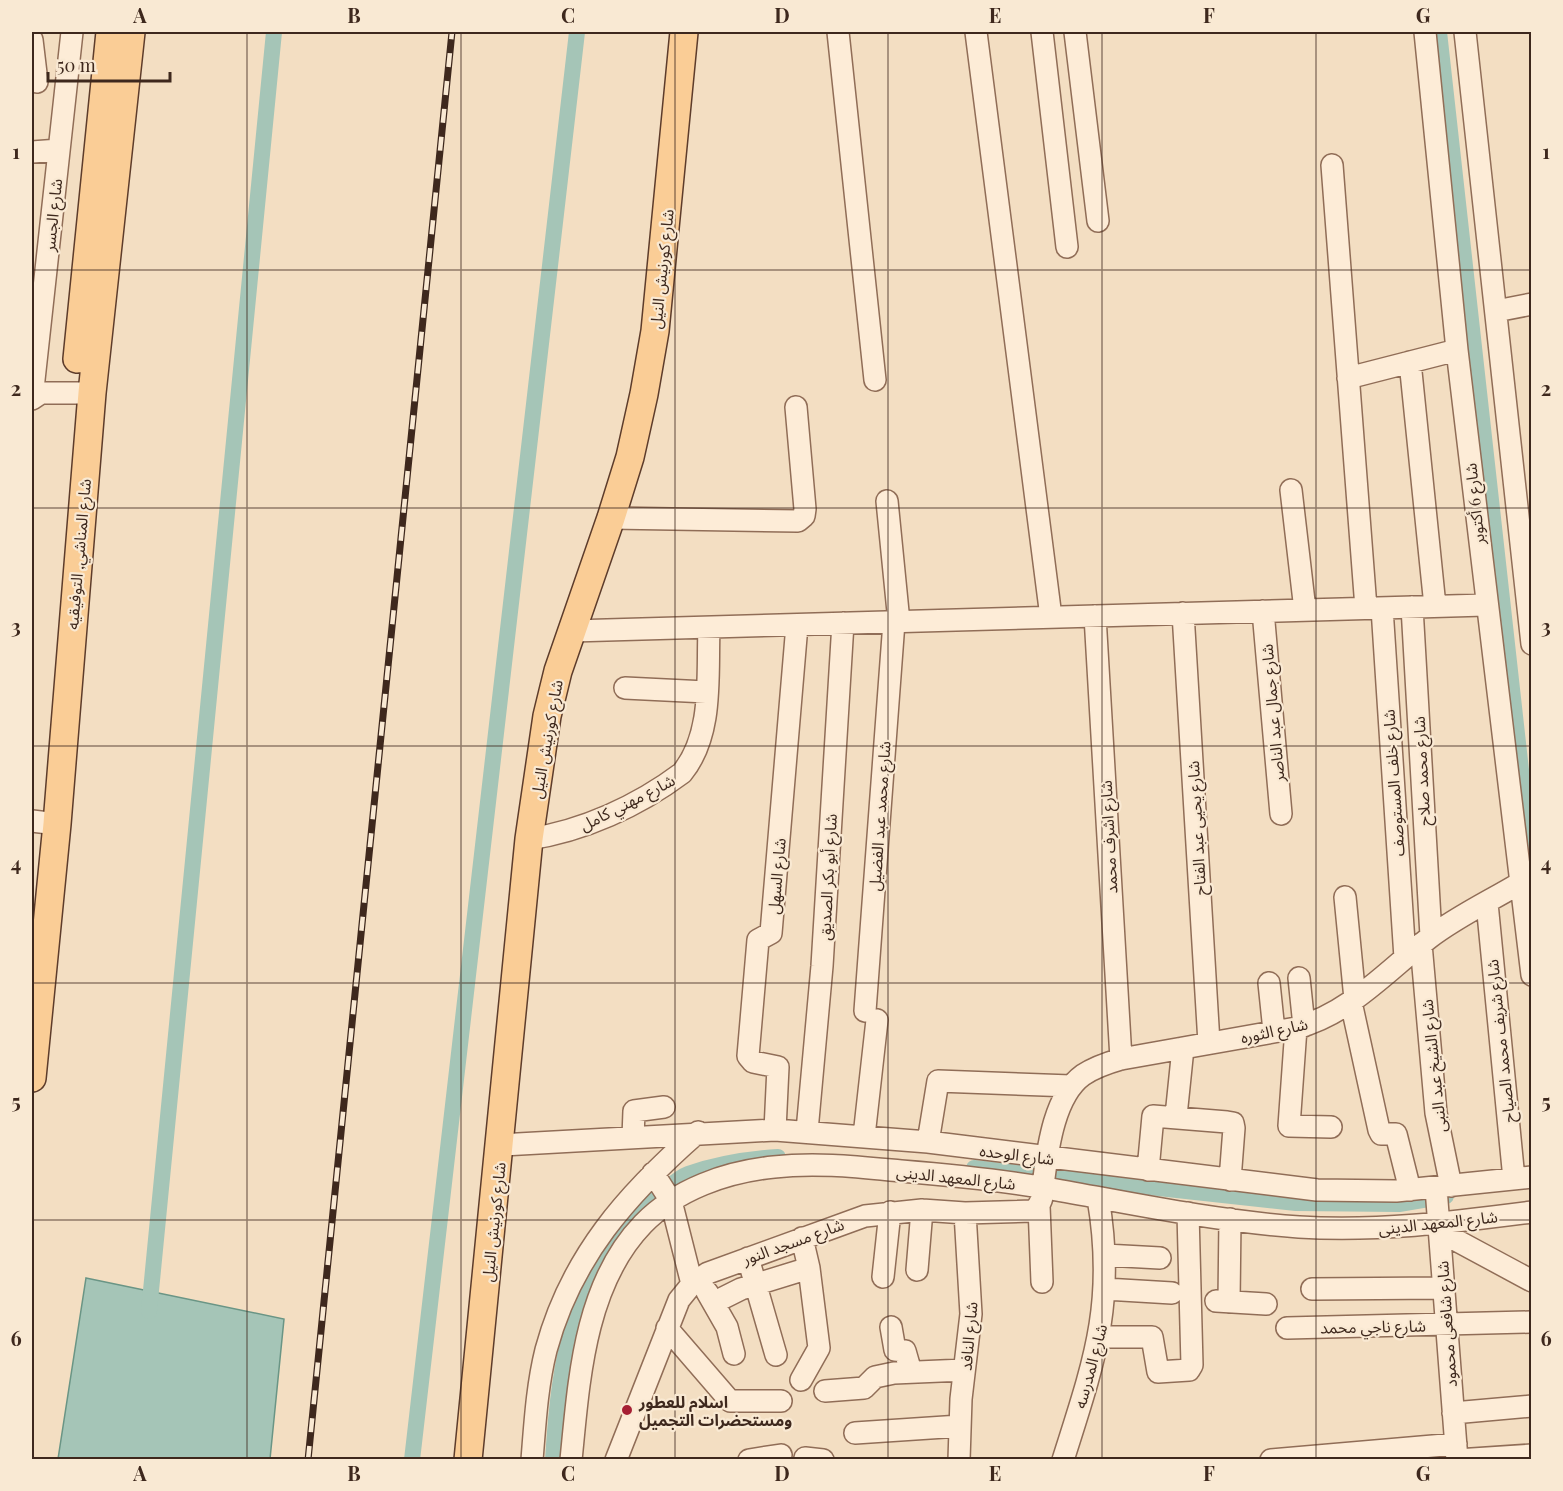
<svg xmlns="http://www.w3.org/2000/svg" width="1563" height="1491" viewBox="0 0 1563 1491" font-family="'Playfair Display','Noto Sans Arabic',serif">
	<rect width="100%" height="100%" fill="#f3dec2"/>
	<path fill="#a5c5b7" stroke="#6a9585" stroke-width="1.5" d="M86,1278L284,1319L270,1459H58Z"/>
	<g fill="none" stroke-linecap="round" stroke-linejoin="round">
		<path stroke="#a5c5b7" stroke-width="16" d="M1439,32L1532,869
			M974,1168L1296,1203L1399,1204L1446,1196
			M149,1311L274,32
			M412,1460L577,32
			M553,1460C559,1361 572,1262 655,1198C665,1191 677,1178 688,1174C717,1164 748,1159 778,1157"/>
		<defs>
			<path id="minor" d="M838,32L875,380
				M976,32L1051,617
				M1042,32L1067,247
				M1075,32L1098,221
				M1425,32L1457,350L1532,975
				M1465,32L1532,644
				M32,40L37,82
				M32,152L59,150
				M1332,165L1366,608
				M1496,311L1532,304
				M1410,362L1435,606
				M1348,378L1457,350
				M32,398L72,32
				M32,399L41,393H92
				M1291,490L1305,610
				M887,501L899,622
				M611,518L798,521L804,516L805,509L796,407
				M1412,607L1431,936
				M1382,608L1405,958
				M1263,611L1281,814
				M1183,613L1209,1043
				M1095,616L1121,1059
				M572,631L1485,605
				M625,688L706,692
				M32,821L57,824
				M529,839C583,831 638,806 682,773C714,734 707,675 709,628
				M1345,897L1355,999
				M1487,903L1514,1179
				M1421,944L1436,1113L1451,1186
				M1299,978L1304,1026
				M1269,983L1274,1031
				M1351,1002L1379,1130L1381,1134H1396L1410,1190
				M865,1011L894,622
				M1296,1028L1289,1126L1331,1127
				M1176,1116L1183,1048
				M775,1130L778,1067L753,1062L748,1056L758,940L771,933L797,625
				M807,1131L822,966L843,623
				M864,1136L877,1020
				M633,1137L634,1111L664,1107
				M928,1142L938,1081L1071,1086
				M501,1145L775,1130L928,1142L1317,1190L1396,1191L1532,1177
				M1148,1170L1153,1116L1227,1122L1233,1123L1234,1128L1230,1180
				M653,1173L671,1201L692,1284
				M1436,1188L1457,1460L1532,1455
				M1039,1206L1042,1282
				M1439,1231L1532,1281
				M1105,1255L1160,1258
				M748,1258L776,1355
				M917,1270L922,1210
				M883,1277L890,1212
				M1105,1289L1172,1293
				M1312,1289L1443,1288
				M707,1292L727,1327L734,1354
				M1216,1301L1266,1304
				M715,1302L741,1289L809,1268
				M1229,1302L1230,1219
				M891,1327L895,1350L905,1351L911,1372
				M667,1328L730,1401H781
				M1287,1328L1530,1322
				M1100,1337H1152L1158,1372L1189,1370L1192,1365L1188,1213
				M801,1380L819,1348L809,1268L802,1238
				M825,1391L864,1388L875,1377L894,1373L964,1370
				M1453,1413L1532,1406
				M855,1433L960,1426
				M805,1458L823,1460
				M532,1460C535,1423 537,1386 546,1350C571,1257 627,1194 698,1132
				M571,1460C579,1381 584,1285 643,1224C677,1189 726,1172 774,1167C816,1162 859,1167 901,1171C950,1175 999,1180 1046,1188C1130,1203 1214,1221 1299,1227C1378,1232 1454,1222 1532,1212
				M616,1460L679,1300L692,1284L708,1273L865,1216L922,1210L965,1213L1033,1211C1045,1202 1042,1191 1044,1178C1048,1146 1055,1095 1083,1075C1095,1067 1107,1063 1121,1059L1296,1028C1349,1014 1387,971 1429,938C1456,917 1490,901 1520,883
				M749,1460L781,1455
				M959,1460L961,1399L971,1314L965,1213
				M1063,1460C1094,1362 1116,1303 1098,1198
				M1271,1460L1456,1444"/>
			<path id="major" d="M77,359L110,32
				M32,1078L57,824L92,393L131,32
				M468,1460L529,839L547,716L558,671L611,518L630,457L644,394L655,331L684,32"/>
		</defs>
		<use href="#minor" stroke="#906d57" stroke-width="24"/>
		<use href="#major" stroke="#5d3c2b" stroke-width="30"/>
		<use href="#minor" stroke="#fdecd7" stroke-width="21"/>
		<use href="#major" stroke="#facd96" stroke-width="27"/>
		<defs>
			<path id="rail" d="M308,1460L452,32"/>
		</defs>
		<use href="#rail" stroke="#3e281d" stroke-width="7"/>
		<use href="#rail" stroke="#f9e9d3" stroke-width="4.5" stroke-dasharray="14" stroke-linecap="butt"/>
	</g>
	<path fill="none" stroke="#3e281d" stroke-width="1.5" stroke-opacity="0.55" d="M247,32V1460M461,32V1460M675,32V1460M888,32V1460M1102,32V1460M1316,32V1460M32,270H1532M32,508H1532M32,746H1532M32,983H1532M32,1220H1532"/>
	<circle fill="#a61f33" stroke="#f9e9d3" stroke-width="2" cx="627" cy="1410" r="6"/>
	<g text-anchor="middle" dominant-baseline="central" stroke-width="4.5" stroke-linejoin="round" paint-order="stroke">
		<g font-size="16" fill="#3e281d" stroke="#f9e9d3">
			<text transform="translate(52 215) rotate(-84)">شارع الجسر</text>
			<text transform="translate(661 269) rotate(-84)">شارع كورنيش النيل</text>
			<text transform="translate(1474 504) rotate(-96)">شارع 6 أكتوبر</text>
			<text transform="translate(78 554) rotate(-85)">شارع المناشي, التوفيقيه</text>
			<text transform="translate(1272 713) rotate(-95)">شارع جمال عبد الناصر</text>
			<text transform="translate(546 739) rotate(-80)">شارع كورنيش النيل</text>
			<text transform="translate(1421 771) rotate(-93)">شارع محمد صلاح</text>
			<text transform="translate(1393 783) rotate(-94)">شارع خلف المستوصف</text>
			<text transform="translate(627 802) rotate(-27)">شارع مهني كامل</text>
			<text transform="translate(879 816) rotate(-86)">شارع محمد عبد الفضيل</text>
			<text transform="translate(1196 828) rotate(-93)">شارع يحيى عبد الفتاح</text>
			<text transform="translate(1108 837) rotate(-93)">شارع اشرف محمد</text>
			<text transform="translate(776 876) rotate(-85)">شارع السهل</text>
			<text transform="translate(827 877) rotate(-87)">شارع أبو بكر الصديق</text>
			<text transform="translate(1274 1030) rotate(-12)">شارع الثوره</text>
			<text transform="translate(1500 1041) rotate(-96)">شارع شريف محمد الصياح</text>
			<text transform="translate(1433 1066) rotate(-96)">شارع الشيخ عبد النبى</text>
			<text transform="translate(1017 1154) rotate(7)">شارع الوحده</text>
			<text transform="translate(956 1177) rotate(6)">شارع المعهد الدينى</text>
			<text transform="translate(493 1222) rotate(-84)">شارع كورنيش النيل</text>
			<text transform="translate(1438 1222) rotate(-6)">شارع المعهد الدينى</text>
			<text transform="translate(793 1241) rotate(-20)">شارع مسجد النور</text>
			<text transform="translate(1446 1324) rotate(-94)">شارع شافعى محمود</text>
			<text transform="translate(1373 1326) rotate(-1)">شارع ناجي محمد</text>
			<text transform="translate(968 1336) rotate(-85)">شارع النافد</text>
			<text transform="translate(1090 1366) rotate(-75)">شارع المدرسه</text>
		</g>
		<g font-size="16" font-weight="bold" fill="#3e281d" stroke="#f9e9d3" text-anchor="start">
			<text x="639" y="1401">اسلام للعطور<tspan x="639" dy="18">ومستحضرات التجميل</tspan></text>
		</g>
	</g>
	<rect width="1563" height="1491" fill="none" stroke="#f9e9d3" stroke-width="66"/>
	<path d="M48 72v9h122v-9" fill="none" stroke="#3e281d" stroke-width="3"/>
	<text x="57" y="72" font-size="18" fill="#3e281d" stroke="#f9e9d3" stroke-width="4.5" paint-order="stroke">50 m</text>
	<rect x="33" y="33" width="1497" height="1425" fill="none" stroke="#3e281d" stroke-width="2"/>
	<g font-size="20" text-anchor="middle" font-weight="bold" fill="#3e281d">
		<text x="140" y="23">A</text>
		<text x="354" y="23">B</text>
		<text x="568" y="23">C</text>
		<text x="782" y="23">D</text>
		<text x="995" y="23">E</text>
		<text x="1209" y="23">F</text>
		<text x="1423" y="23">G</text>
		<text x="16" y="159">1</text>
		<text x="1546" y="159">1</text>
		<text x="16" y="396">2</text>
		<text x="1546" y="396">2</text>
		<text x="16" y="634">3</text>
		<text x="1546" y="634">3</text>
		<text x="16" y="871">4</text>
		<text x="1546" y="871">4</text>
		<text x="16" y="1109">5</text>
		<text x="1546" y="1109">5</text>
		<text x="16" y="1346">6</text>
		<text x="1546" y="1346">6</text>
		<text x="140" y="1481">A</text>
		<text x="354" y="1481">B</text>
		<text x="568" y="1481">C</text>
		<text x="782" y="1481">D</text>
		<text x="995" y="1481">E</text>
		<text x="1209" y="1481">F</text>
		<text x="1423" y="1481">G</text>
	</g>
</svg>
